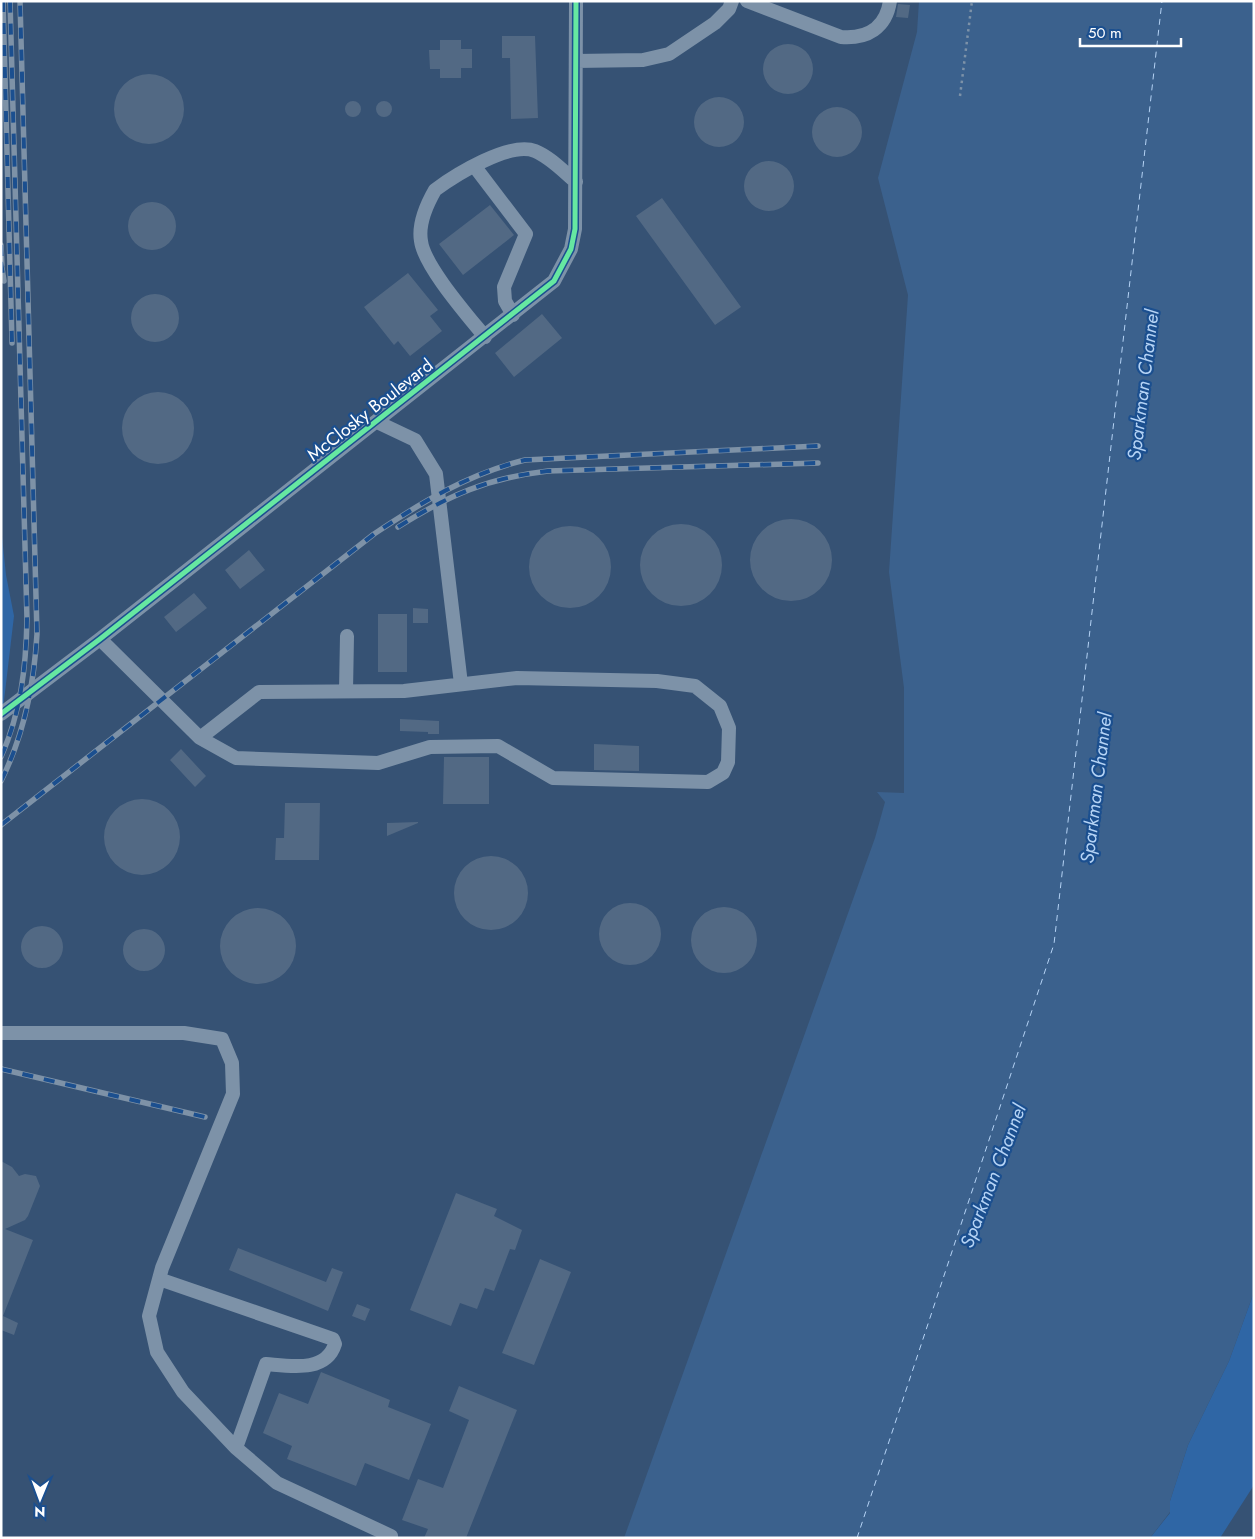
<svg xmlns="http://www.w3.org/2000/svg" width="1255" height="1539" viewBox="0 0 1255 1539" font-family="Jost,sans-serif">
	<rect width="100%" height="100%" fill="#365274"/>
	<path fill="#2f66a5" d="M1,527L6,575L14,616L1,726Z
		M1254,1292V1485L1220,1538H1150L1170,1513V1501L1188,1445L1229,1361Z"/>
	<path fill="#3b618d" d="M919,1H1254V1292L1229,1361L1188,1445L1170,1501V1512L1150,1538H624L875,838L885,802L877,792L904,793V688L889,572L908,295L878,178L917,32Z"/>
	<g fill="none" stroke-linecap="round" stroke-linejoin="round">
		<path stroke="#b5d3f5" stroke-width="1" stroke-dasharray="6 5" stroke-linecap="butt" d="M857,1538L1054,944L1162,1"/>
	</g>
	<path fill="#526984" d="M898,4L910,5L908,18L896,17Z
		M502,36H535L538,118L511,119L510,58H502Z
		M440,40H461V49H472V68H461V78H440V69H430L429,50H440Z
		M763 69a25 25 0 1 1 50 0a25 25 0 1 1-50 0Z
		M114 109a35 35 0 1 1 70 0a35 35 0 1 1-70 0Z
		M694 122a25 25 0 1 1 50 0a25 25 0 1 1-50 0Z
		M345 109a8 8 0 1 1 16 0a8 8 0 1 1-16 0Z
		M376 109a8 8 0 1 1 16 0a8 8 0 1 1-16 0Z
		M812 132a25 25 0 1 1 50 0a25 25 0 1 1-50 0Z
		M744 186a25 25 0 1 1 50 0a25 25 0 1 1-50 0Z
		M662,198L741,307L715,325L636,216Z
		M128 226a24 24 0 1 1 48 0a24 24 0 1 1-48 0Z
		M490,205L514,235L463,275L439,244Z
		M408,273L438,310L430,316L442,331L410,356L398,341L394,345L364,307Z
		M131 318a24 24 0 1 1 48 0a24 24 0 1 1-48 0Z
		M542,314L562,338L514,377L495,353Z
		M122 428a36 36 0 1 1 72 0a36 36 0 1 1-72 0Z
		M750 560a41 41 0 1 1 82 0a41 41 0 1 1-82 0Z
		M640 565a41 41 0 1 1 82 0a41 41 0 1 1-82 0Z
		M529 567a41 41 0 1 1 82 0a41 41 0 1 1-82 0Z
		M249,550L265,570L240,589L225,570Z
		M194,593L207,608L176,632L164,617Z
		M413,608L428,609V623H413Z
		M378,614H407V672H378Z
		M400,719L439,721V734H428V732L400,731Z
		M594,744L639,746V771L594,770Z
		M181,749L206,776L195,787L170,760Z
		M444,757H489V804H443Z
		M104 837a38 38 0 1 1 76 0a38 38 0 1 1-76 0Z
		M285,803H320L319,860H275L276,838H284Z
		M418,822V823L387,836V823Z
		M454 893a37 37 0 1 1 74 0a37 37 0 1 1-74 0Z
		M599 934a31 31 0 1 1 62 0a31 31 0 1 1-62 0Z
		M691 940a33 33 0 1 1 66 0a33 33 0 1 1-66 0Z
		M220 946a38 38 0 1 1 76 0a38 38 0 1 1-76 0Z
		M21 947a21 21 0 1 1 42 0a21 21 0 1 1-42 0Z
		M123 950a21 21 0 1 1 42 0a21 21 0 1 1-42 0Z
		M1,1161L12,1167L19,1176L25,1174L36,1176L40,1186L28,1216L25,1220L5,1229L33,1240L3,1316L18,1323L14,1335L1,1330Z
		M456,1193L497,1209L494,1216L522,1230L515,1250L510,1249L494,1291L485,1288L477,1309L460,1303L451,1326L410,1310Z
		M238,1248L326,1282L332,1268L343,1272L328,1311L229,1270Z
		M540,1259L571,1272L534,1365L502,1353Z
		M357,1304L370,1309L365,1321L352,1316Z
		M321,1372L390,1400L388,1407L431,1424L409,1480L365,1463L356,1486L287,1459L292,1446L263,1433L279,1393L308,1404Z
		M459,1386L517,1410L466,1538H424L428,1529L402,1520L418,1479L443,1488L469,1420L449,1411Z"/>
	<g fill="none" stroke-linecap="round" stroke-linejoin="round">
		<path stroke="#7d92a8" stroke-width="2.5" stroke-dasharray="2.5 4" stroke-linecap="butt" d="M960,96L972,1"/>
		<path stroke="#7d92a8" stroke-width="14" d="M747,1L841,37C867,39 886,28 890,1
			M576,61L643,60L669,54L715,23L729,9L732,1
			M475,167L526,234L504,287L505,301L513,315
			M485,337C468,316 424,266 421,241C418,224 427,204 435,190C455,175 510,141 535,151C550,157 564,172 576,182
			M377,422L415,440L436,474L461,684
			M100,639L200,738L236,758L378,763L430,747L498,746L553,778L708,782L723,773L728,762L729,728L720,706L695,686L657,681L517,678L404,691L259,692L200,738
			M346,691L347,636
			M1,714L100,639L554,281L571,249L575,229L576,1
			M1,1033H184L222,1039L232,1063L233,1094L162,1268L149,1316L157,1352L183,1392L236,1448L277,1483L391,1536
			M159,1279L333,1339L335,1344C326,1373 290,1366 266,1364L236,1448"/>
		<defs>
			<path id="rail" d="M3,1L12,343
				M1,245L2,265
				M1,262L4,281
				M398,527C449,495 488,478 548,471L818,463
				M1,757C21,712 26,667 27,619L10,1
				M1,781C24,735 34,685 37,634L20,1
				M1,825L374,534C422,502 468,474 525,460L818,446
				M1,1069L205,1117"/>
		</defs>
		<use href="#rail" stroke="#7e92a7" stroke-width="5.5"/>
		<use href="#rail" stroke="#1b4f8f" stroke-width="4" stroke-dasharray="11" stroke-linecap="butt"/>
		<defs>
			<path id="cycleway" d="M1,714L100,639L554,281L571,249L575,229L576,1"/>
		</defs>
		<use href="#cycleway" stroke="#1b4f8f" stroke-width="8"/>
		<use href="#cycleway" stroke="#66e7a1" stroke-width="5"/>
	</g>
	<g text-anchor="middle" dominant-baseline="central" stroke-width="4.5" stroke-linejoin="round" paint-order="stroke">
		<g font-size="18" fill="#fff" stroke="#1b4f8f">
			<text transform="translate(370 410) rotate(-38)">McClosky Boulevard</text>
		</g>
		<g font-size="19" font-style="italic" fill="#b5d3f5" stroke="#1b4f8f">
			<text transform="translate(1143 385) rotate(-83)">Sparkman Channel</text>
			<text transform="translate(1096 788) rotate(-83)">Sparkman Channel</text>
			<text transform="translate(993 1176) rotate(-69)">Sparkman Channel</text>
		</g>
	</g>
	<rect width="1255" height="1539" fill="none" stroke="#ffffff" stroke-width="5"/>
	<g transform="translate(40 1499) rotate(181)" stroke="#1b4f8f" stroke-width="4" paint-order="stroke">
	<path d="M0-4L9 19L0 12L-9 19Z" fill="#ffffff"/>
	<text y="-8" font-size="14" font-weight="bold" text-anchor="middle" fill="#ffffff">N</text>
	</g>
	<path d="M1080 38v8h101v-8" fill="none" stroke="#ffffff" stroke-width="2.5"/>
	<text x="1088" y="38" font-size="15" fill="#ffffff" stroke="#1b4f8f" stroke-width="4" paint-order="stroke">50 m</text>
</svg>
